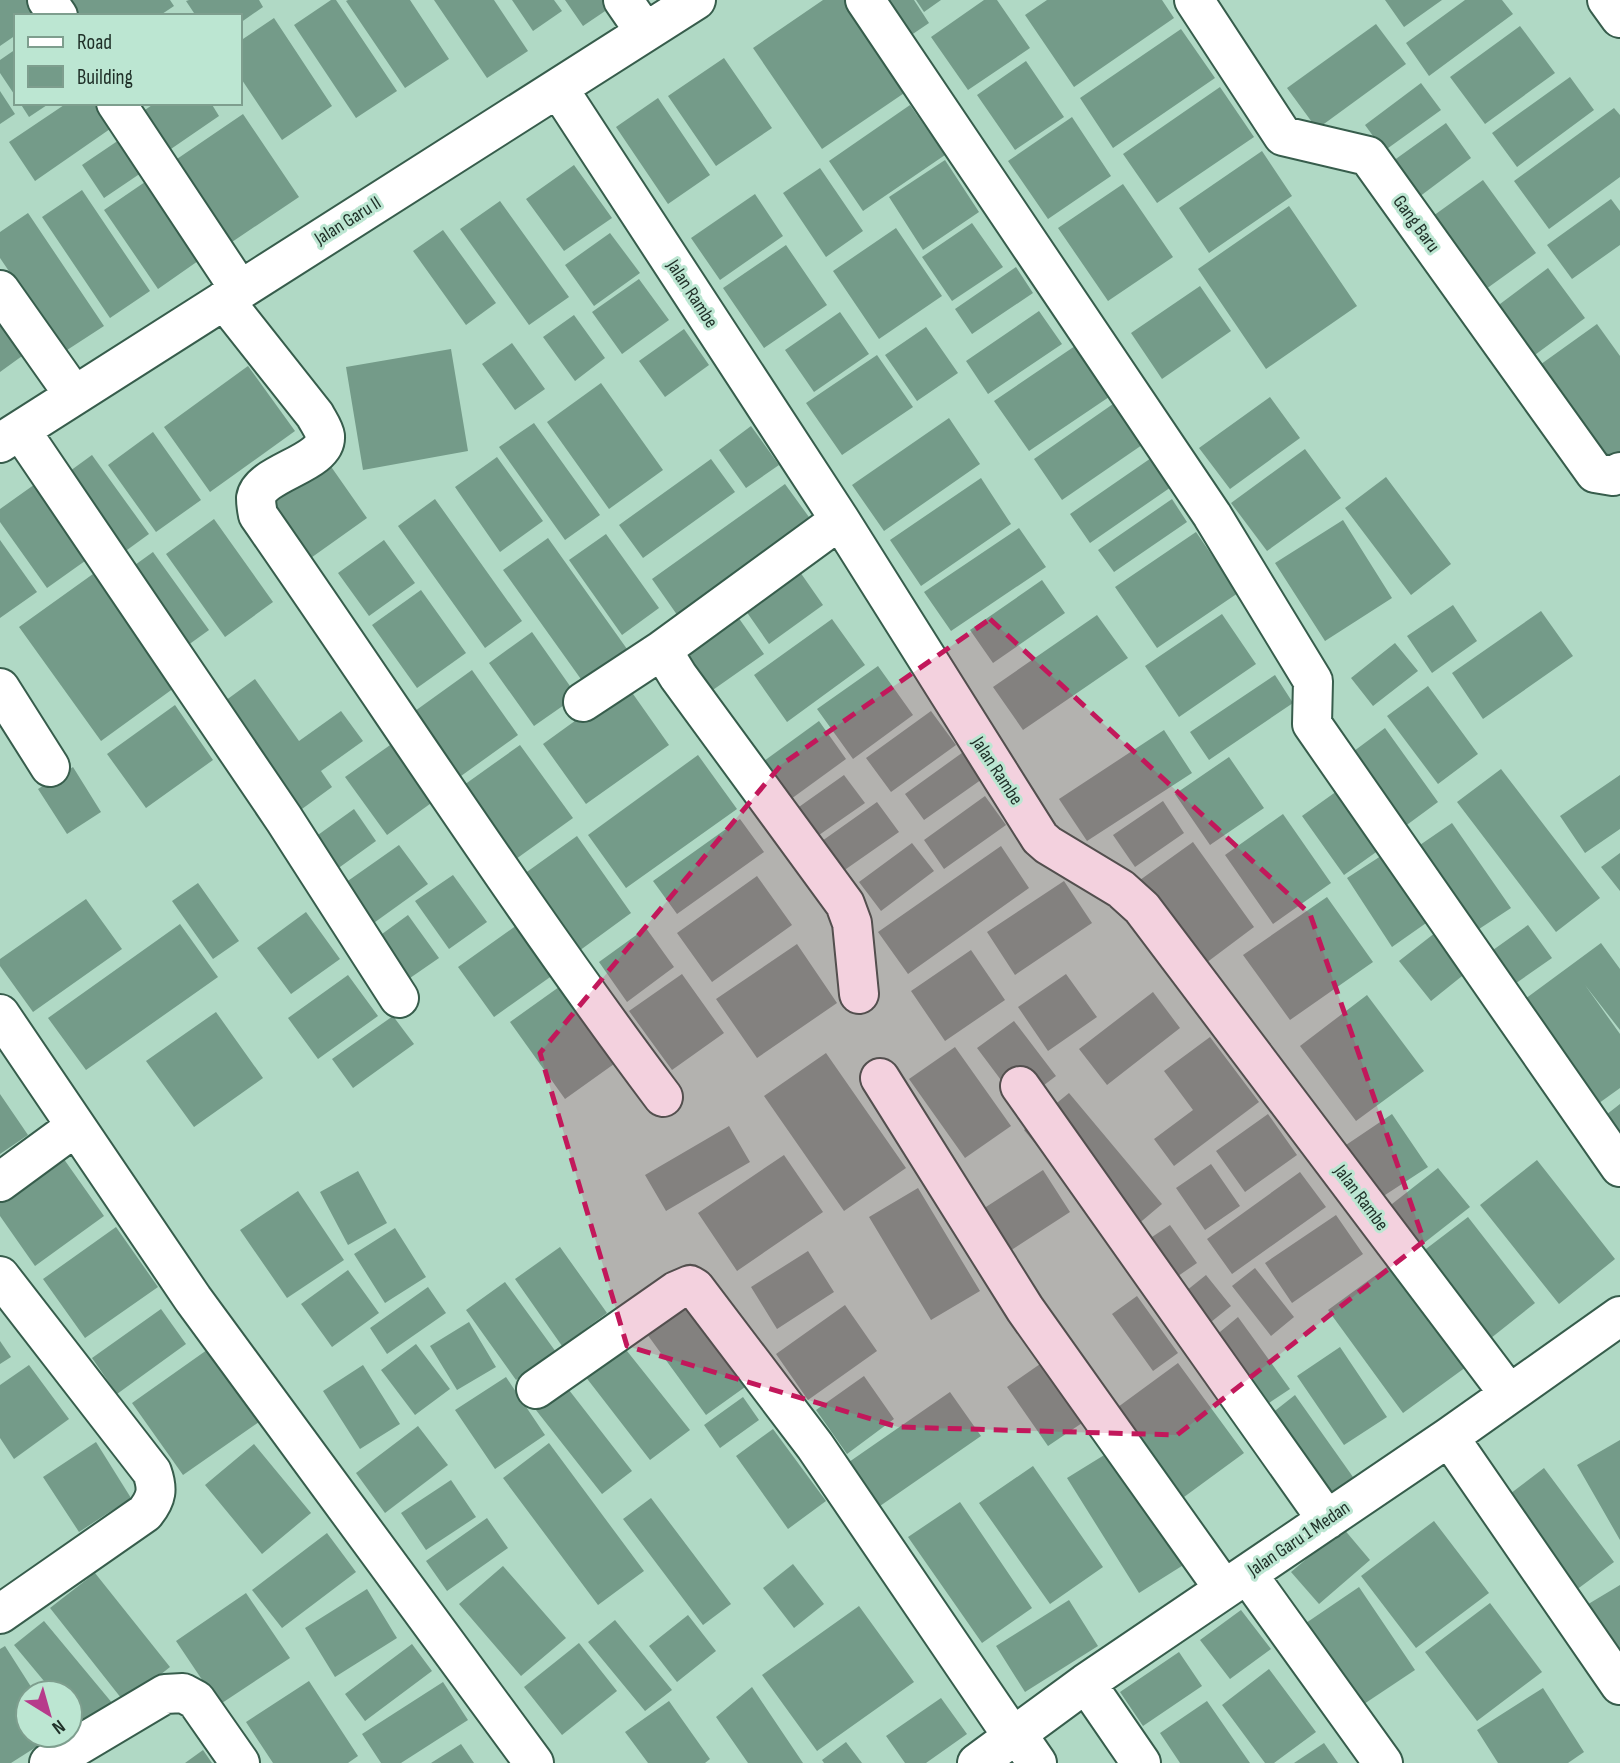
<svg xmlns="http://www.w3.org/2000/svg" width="1620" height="1763" viewBox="0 0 1620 1763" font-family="'Sofia Sans Condensed',sans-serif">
	<rect width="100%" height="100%" fill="#b0d9c5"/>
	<path fill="#749b89" d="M0,0H29L40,16H16V35L0,46Z
		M73,0H170L174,6L159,16H76L68,4Z
		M189,0H259L263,7L240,23V16H196L186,1Z
		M331,0H336L397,91L356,118L294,25Z
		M348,0H410L449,59L405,88L346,1Z
		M434,0H494L528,51L487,78Z
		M512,0H554L562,11L533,31Z
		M565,0H615L617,3L583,26Z
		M823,0H857L916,85L822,149L753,48Z
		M873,0H914L929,23L901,42Z
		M916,0H941L924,12Z
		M984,0H997L1030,48L968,90L931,37Z
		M1047,0H1162L1174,18L1074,87L1025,15Z
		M1385,0H1442L1404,27Z
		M1465,0H1502L1513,14L1429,76L1406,43Z
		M274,18L332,106L282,140L240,77V41Z
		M1376,24L1406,64L1317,129L1287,88Z
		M1520,26L1555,73L1485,124L1450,77Z
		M1181,29L1215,78L1113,148L1080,98Z
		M16,49V97L0,73V60Z
		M724,58L772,128L716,166L668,96Z
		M1026,61L1064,117L1015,150L977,95Z
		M1570,77L1594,110L1517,167L1492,133Z
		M1421,83L1441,110L1384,151L1365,125Z
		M1220,87L1254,137L1157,203L1123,154Z
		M0,91L15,114L0,124Z
		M658,98L710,175L668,204L616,127Z
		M20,103H50L29,117Z
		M67,103H93L110,129L35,181L9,142Z
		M155,103H211L219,116L168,151L142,112Z
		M910,105L945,155L863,211L829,161Z
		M1614,108L1620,115V177L1549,229L1514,181Z
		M243,114L299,197L229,244L174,161Z
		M1072,117L1111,176L1048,219L1008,161Z
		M1446,123L1471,158L1419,197L1393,161Z
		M119,140L141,173L104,198L82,165Z
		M1262,151L1292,196L1209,253L1179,208Z
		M945,160L979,212L923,250L889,197Z
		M574,165L612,218L564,251L526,199Z
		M820,168L863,231L826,257L783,193Z
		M1483,180L1536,253L1486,289L1433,216Z
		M145,182L198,261L158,289L104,210Z
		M1123,184L1173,257L1108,301L1058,228Z
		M82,190L150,291L110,318L42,217Z
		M755,194L783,236L720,280L691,238Z
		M1611,199L1620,211V245L1572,279L1547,245Z
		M500,201L569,297L529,325L460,229Z
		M1289,206L1357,306L1266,369L1198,269Z
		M28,213L104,326L64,352L0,258V232Z
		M972,223L1003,267L952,301L922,257Z
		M896,228L942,296L879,339L833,271Z
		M443,230L496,303L466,325L413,251Z
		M610,233L640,273L594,306L565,265Z
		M786,245L827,305L764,348L723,288Z
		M1016,267L1033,293L972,334L955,309Z
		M1548,268L1585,318L1528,360L1492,310Z
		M639,279L669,320L622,354L592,312Z
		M1200,286L1231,331L1162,379L1131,333Z
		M0,311L29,351L0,372Z
		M1039,311L1062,344L988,394L966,361Z
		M840,312L869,354L814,392L785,350Z
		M574,315L605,358L575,381L543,337Z
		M1597,324L1620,356V457L1608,466L1537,367Z
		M926,327L958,373L917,401L885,355Z
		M684,329L709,365L665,397L639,361Z
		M512,343L545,389L515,410L482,364Z
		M1075,346L1109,397L1029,451L994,401Z
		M451,349L468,451L363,470L346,367Z
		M877,355L913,407L842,455L806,403Z
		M248,366L295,431L210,492L164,427Z
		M601,383L663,470L609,509L547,422Z
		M1270,397L1300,438L1230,489L1199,448Z
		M1113,404L1142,445L1062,500L1034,459Z
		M949,418L980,464L884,531L852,485Z
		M534,423L600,515L565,540L499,447Z
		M751,426L779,465L746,488L719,450Z
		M153,432L201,500L156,532L108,465Z
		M1305,449L1341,498L1267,551L1231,503Z
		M92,455L149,534L116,558L59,479Z
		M1154,456L1174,485L1090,543L1070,514Z
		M497,457L543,521L500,552L455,487Z
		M325,458L367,518L308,560L266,501Z
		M711,459L735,492L643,558L619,525Z
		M1386,477L1451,564L1411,595L1345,508Z
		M981,478L1011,524L921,586L890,540Z
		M38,482L92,556L47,588L0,522V509Z
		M785,484L814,524L680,619L652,579Z
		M435,499L522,621L485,648L398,526Z
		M1172,499L1187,522L1114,572L1098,550Z
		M214,519L273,602L225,637L166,554Z
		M1343,520L1392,598L1325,641L1275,563Z
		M1019,528L1046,567L951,631L924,592Z
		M1196,532L1238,593L1157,648L1115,587Z
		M606,534L659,608L622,635L569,560Z
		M548,538L627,649L583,682L503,570Z
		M0,540L37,592L0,618Z
		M384,540L415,583L369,616L338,573Z
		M153,552L209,630L184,648L128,570Z
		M800,572L823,605L769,644L746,611Z
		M93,574L174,688L101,741L19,627Z
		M1042,580L1065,613L993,663L970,630Z
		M421,590L466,653L417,688L372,625Z
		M1453,605L1477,641L1432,673L1407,636Z
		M1541,611L1573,656L1483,719L1452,673Z
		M1222,614L1256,664L1179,717L1145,666Z
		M1097,615L1128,658L1023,730L993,687Z
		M738,617L764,654L700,699L674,663Z
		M832,619L865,665L787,722L754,675Z
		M532,632L577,696L534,726L489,663Z
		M1395,643L1418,671L1373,706L1351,678Z
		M878,666L913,715L853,759L817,709Z
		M472,670L518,735L461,776L415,711Z
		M1275,675L1293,703L1209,760L1190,732Z
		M255,679L299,741L341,711L363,741L321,771L332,787L291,817L214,709Z
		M626,684L669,745L586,804L543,744Z
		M1428,686L1478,754L1438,784L1387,716Z
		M175,705L213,760L146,808L107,754Z
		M931,711L956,745L891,792L866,758Z
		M819,721L846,759L791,799L764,761Z
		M1385,728L1438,802L1404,827L1350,754Z
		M1164,730L1192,773L1087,841L1059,799Z
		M393,743L434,801L387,835L345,777Z
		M520,745L573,818L516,859L464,785Z
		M966,750L985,777L924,820L905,794Z
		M698,755L737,809L626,888L588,835Z
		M1229,757L1264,808L1210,845L1175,794Z
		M73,767L101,812L67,834L38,789Z
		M1501,769L1600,898L1556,932L1457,802Z
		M844,775L865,803L809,842L789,814Z
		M1620,775V829L1585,853L1560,816Z
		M1344,786L1386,845L1344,875L1302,816Z
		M985,796L1006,825L944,869L924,840Z
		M1163,801L1184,833L1135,867L1113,835Z
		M877,802L899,832L836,876L815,846Z
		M354,809L376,841L333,872L311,840Z
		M1283,814L1331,883L1273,924L1225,855Z
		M740,819L764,852L677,914L653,881Z
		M1452,823L1511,908L1476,931L1417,847Z
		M577,836L631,913L579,951L524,874Z
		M1193,842L1254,927L1202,966L1140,880Z
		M912,843L934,871L881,911L859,882Z
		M399,845L428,884L364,930L335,890Z
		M1001,846L1029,888L908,974L878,932Z
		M1620,853V891L1601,867Z
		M1384,854L1429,921L1392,947L1347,878Z
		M453,875L487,922L449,949L415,901Z
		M757,876L792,925L712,982L677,933Z
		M1064,881L1092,923L1015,975L987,932Z
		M198,883L239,941L213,959L172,901Z
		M1327,897L1373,962L1290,1020L1243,955Z
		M86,899L122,949L33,1012L0,966V959Z
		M306,912L340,959L291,994L257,948Z
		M408,915L439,958L397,987L367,945Z
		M180,924L218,977L86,1070L48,1018Z
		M517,925L553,975L494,1017L458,967Z
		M1528,925L1552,958L1509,988L1486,955Z
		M646,928L674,967L627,1002L599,962Z
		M1440,929L1472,968L1431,1001L1399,961Z
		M1601,943L1620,969V1030L1585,985L1620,1034V1088L1595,1106L1521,1002Z
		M797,944L837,1003L757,1058L716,999Z
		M971,950L1005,1000L945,1041L911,991Z
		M682,974L724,1033L672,1070L629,1011Z
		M1066,974L1097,1017L1048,1051L1018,1007Z
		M348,975L378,1016L318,1059L288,1018Z
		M559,987L614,1064L565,1099L510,1022Z
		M1153,992L1180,1028L1107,1085L1079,1049Z
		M1367,995L1424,1071L1356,1121L1300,1046Z
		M216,1012L263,1078L194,1127L146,1061Z
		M393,1016L414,1044L353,1088L332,1059Z
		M1014,1021L1056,1076L1019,1104L977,1048Z
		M1210,1037L1259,1102L1174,1166L1154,1139L1193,1110L1164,1071Z
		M955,1047L1011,1126L965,1158L909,1079Z
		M826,1053L906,1168L844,1211L764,1096Z
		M1069,1093L1162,1204L1117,1242L1024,1130Z
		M0,1094L28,1135L0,1154Z
		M1620,1104V1160L1593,1125Z
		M1268,1114L1297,1155L1245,1192L1216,1151Z
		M1392,1114L1428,1167L1382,1197L1346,1145Z
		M729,1126L750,1162L666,1211L645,1175Z
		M61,1155L104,1216L35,1266L0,1216V1198Z
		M784,1155L823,1212L737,1271L698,1213Z
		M1537,1160L1615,1259L1559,1304L1480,1205Z
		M1211,1164L1240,1206L1205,1230L1176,1188Z
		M1438,1168L1470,1207L1415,1250L1383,1211Z
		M1043,1170L1070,1212L999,1258L972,1216Z
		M358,1171L387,1223L348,1245L320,1192Z
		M1300,1172L1326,1207L1232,1274L1207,1239Z
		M918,1188L980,1291L931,1320L869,1217Z
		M298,1191L344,1260L287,1298L240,1230Z
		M1336,1215L1363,1254L1292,1303L1265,1263Z
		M1468,1217L1535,1303L1486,1342L1418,1255Z
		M1170,1225L1197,1263L1152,1294L1125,1255Z
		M116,1227L158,1287L85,1338L43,1279Z
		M395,1228L426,1277L385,1303L354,1254Z
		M560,1247L607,1313L562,1346L515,1279Z
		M808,1251L834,1292L777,1329L751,1287Z
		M1391,1264L1466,1367L1403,1413L1328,1310Z
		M1255,1268L1294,1317L1271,1336L1232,1286Z
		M348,1270L379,1313L332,1347L301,1304Z
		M1206,1275L1231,1306L1186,1342L1161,1311Z
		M505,1282L556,1352L516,1380L466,1310Z
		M428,1287L446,1313L387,1354L370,1328Z
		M1137,1296L1178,1353L1153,1371L1112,1314Z
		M684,1302L745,1387L706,1415L644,1330Z
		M845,1305L877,1351L808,1400L776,1354Z
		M161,1309L186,1344L117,1394L92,1358Z
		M1238,1317L1290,1389L1254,1413L1203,1346Z
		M469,1322L496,1367L457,1390L430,1346Z
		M0,1341L11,1357L0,1364Z
		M416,1344L450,1389L415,1415L381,1370Z
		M214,1345L266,1417L183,1475L132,1403Z
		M623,1346L690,1430L650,1460L585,1376Z
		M1340,1347L1387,1417L1344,1445L1297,1376Z
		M1043,1362L1085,1421L1048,1446L1007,1387Z
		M1178,1363L1244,1453L1184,1497L1118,1407Z
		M29,1365L69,1419L14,1459L0,1438V1385Z
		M363,1365L400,1424L360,1449L323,1391Z
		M864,1376L894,1419L847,1454L816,1410Z
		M506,1377L545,1435L495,1469L455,1410Z
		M562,1381L632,1471L602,1494L532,1405Z
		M950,1392L981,1436L880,1506L849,1462Z
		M1295,1395L1353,1477L1326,1499L1262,1421Z
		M743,1397L759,1420L720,1448L704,1425Z
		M418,1426L448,1465L385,1513L356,1473Z
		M773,1429L826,1501L788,1529L736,1456Z
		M1620,1440V1540L1577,1465Z
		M96,1442L131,1498L79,1532L43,1477Z
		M549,1443L644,1571L598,1605L503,1478Z
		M254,1444L311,1513L262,1554L205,1485Z
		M1114,1449L1185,1564L1139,1593L1067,1478Z
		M1033,1466L1103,1567L1050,1604L979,1503Z
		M1544,1468L1614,1562L1568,1596L1498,1503Z
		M451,1480L476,1517L426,1550L401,1513Z
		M651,1498L731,1604L703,1625L623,1519Z
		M960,1502L1032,1608L982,1643L908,1537Z
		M487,1518L508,1548L447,1591L426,1561Z
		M1434,1521L1489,1593L1416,1648L1361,1576Z
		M1343,1528L1370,1560L1319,1604L1291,1572Z
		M327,1533L356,1572L282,1628L252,1590Z
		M793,1564L824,1604L794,1628L763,1588Z
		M503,1566L566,1638L521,1676L459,1604Z
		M95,1573L170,1667L125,1703L50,1608Z
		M1620,1585V1656L1580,1609Z
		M1359,1587L1415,1670L1361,1706L1306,1623Z
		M367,1589L397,1638L335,1677L305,1628Z
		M246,1593L290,1658L219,1705L176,1641Z
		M1069,1600L1098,1646L1025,1692L996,1646Z
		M1490,1603L1542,1672L1477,1721L1425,1652Z
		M859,1606L914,1682L817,1751L762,1675Z
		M1241,1610L1271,1649L1230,1679L1200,1640Z
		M688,1615L716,1651L677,1682L649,1646Z
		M615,1620L672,1690L645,1711L588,1642Z
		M44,1621L113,1704L83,1728L70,1713V1693H54L14,1645Z
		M579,1643L617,1691L562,1735L524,1687Z
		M412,1644L432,1671L365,1721L345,1694Z
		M5,1646L35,1693H28V1735H55L11,1763H0V1649Z
		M1179,1652L1202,1686L1143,1726L1120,1692Z
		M1269,1669L1316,1732L1274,1763H1265L1222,1705Z
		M309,1681L358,1756L348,1763H273L246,1722Z
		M443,1682L468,1720L401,1763H381L362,1734Z
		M752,1687L803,1763H748L716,1717Z
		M1543,1688L1584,1752L1568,1763H1498L1477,1730Z
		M941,1698L967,1734L926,1763H905L886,1736Z
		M669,1701L710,1759L705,1763H648L625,1732Z
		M1207,1701L1250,1763H1180L1160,1733Z
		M846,1742L862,1763H824L822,1760Z
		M1324,1743L1338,1763H1294Z
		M461,1744L474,1763H431Z
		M203,1750L212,1763H185Z"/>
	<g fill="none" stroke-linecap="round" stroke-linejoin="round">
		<defs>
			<path id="minor" d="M47,0L58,16
				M623,0L645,32
				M865,0L1212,515L1313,681L1312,724L1620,1167
				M1194,0L1283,136L1368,156L1595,473L1613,476L1620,472
				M1607,0L1620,18
				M558,88L840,520L1040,838L1048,845L1121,889L1142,908L1509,1394
				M116,103L240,290
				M0,290L74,395
				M224,300L315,415C318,421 324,429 325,436C327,464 260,472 256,498C256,504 257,510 258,515C393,709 521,908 663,1097
				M21,431L284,819L399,998
				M0,443L696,0
				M840,520L662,650L678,676L845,904L852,923L859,994
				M0,688L50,767
				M583,702L662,650
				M0,1014L193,1299L534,1763
				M880,1078L1025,1309L1224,1589
				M1020,1086L1327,1520
				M0,1182L75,1127
				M0,1276L152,1472C158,1489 157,1498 145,1513L0,1614
				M536,1389L676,1291L690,1285L695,1288L815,1446L1013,1737
				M1449,1437L1620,1685
				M1248,1575L1383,1763
				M1086,1683L1141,1763
				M1017,1734L1037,1763
				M49,1763L165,1694L183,1693L196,1700L240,1763
				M977,1763L1086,1683L1449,1437L1620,1316"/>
		</defs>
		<use href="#minor" stroke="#375d4c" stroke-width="42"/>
		<use href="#minor" stroke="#fff" stroke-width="38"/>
	</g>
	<path fill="#c2185b" fill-opacity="0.2" stroke="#c2185b" stroke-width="5" stroke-dasharray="14 9" stroke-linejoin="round" d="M990,619L1310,914L1424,1241L1177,1435L898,1427L627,1346L540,1053L781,765Z"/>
	<g text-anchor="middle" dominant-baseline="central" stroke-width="6" stroke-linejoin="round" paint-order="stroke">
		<g font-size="19" fill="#203129" stroke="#bce6d2">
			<text transform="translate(348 221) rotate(-32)">Jalan Garu II</text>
			<text transform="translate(1416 224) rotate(54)">Gang Baru</text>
			<text transform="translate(692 294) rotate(57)">Jalan Rambe</text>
			<text transform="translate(997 771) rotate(57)">Jalan Rambe</text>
			<text transform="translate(1361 1198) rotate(53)">Jalan Rambe</text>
			<text transform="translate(1299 1539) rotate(-34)">Jalan Garu 1 Medan</text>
		</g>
	</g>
	<rect x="14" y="14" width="228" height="91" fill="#bce6d2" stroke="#7e9e8e" stroke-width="2"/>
	<rect x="28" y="37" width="35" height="10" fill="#ffffff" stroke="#7e9e8e" stroke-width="2"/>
	<text x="77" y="49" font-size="21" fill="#203129">Road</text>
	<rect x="28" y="66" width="35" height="21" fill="#749b89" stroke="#7e9e8e" stroke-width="2"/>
	<text x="77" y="84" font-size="21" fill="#203129">Building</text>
	<g transform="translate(49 1714) rotate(143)"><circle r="33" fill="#bce6d2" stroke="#7e9e8e" stroke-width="2"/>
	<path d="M0-5L12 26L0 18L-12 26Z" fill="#b73b8b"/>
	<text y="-10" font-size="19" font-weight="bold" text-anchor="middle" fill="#203129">N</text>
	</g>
</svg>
